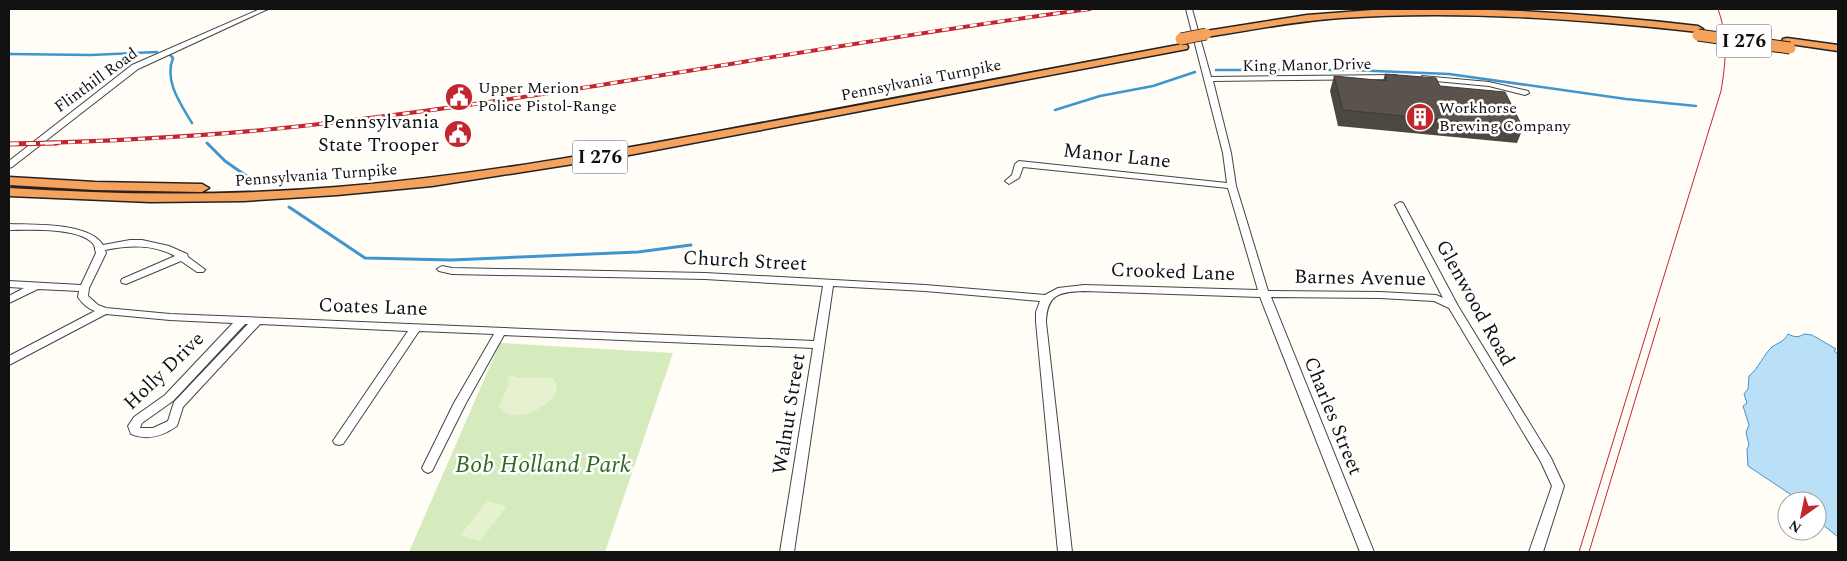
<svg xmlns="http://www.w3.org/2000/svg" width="1847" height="561" viewBox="0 0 1847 561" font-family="Spectral,serif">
	<rect width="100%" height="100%" fill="#fffdf5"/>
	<path fill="#d5ebbd" d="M500,343L673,353L605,552H409Z"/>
	<path fill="#e6f2cf" d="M512,375L517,378H553L557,384L555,396C543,409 513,426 499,407L509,384L507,378Z
		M487,501L507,506L480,541L460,536Z"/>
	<path fill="#b9e0f7" stroke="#3f96cf" d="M1788,334C1794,337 1798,338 1804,334L1812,335L1836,349L1834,351L1838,354V537L1817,520V501H1796L1790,494L1748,466L1747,449L1749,445L1746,432L1749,425L1743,406L1747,403L1744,394L1748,389L1749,376C1759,368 1763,355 1772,347C1779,342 1784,342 1788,334Z"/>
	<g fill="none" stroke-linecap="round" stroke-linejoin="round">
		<path stroke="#3f96cf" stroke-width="2.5" d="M9,54L91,55L157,52
			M169,54L173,58C164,81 180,103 192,123
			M1216,70H1351L1449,74L1626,99L1696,106
			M1055,110L1100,96L1153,86L1195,72"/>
		<path stroke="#3f96cf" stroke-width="3" d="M207,143L225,161L248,177
			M289,207L365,258L451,260L638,252L691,245"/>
		<defs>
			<path id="minor" d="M260,9H268L138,69L12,167L9,168V161L132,65Z
				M1186,9H1192L1211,77L1395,75L1399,77L1395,79L1213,81L1231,153L1236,186L1268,291L1380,292L1436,295L1443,298L1395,205L1400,202L1403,203L1458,306L1551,458L1564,486L1543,552H1529L1552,486L1541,462L1449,308L1434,301L1380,298L1271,297L1374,552H1360L1260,297L1084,291C1059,292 1047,294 1046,322L1072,552H1058L1036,322V312L1040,301L925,291L833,286L794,552H780L813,348L504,335L466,403L432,471L428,473L424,471L422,468L454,403L494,334L419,331L343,444L339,445L335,444L333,441L335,438L408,331L260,324L183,407L177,426C163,436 148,441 131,434L128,426L134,417L165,395L233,323L170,320L106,314L9,365V356L95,311C88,309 82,303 78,297L79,291L38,289L9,303V296L24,288L9,287V281L81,285L96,253C95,250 95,248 94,245C82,227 28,230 9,230V224C33,225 89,222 103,245L130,240H142L169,246L187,254L188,257L203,268L205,270L203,272H197L181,261L126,284L122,283L121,281L122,279L175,256C152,244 130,245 105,250L106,253L89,288L88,296L98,305L106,308L170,314L814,341L823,286L705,279L452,274L439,271L437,269L442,266L452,268L705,273L925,285L1045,295L1058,288L1084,285L1258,290L1228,188L1023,167L1019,178L1009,184L1005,181L1012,175L1015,164L1019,161L1227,183L1223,153ZM245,324H248L174,402L168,421L153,428H140L142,423L173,401Z
				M1422,76L1489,82L1528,91L1529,93L1525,95L1489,86L1425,80H1422Z"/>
			<path id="highway" d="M1386,9C1491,7 1594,14 1698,26L1703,29L1698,32C1579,19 1461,10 1341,18C1296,21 1251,30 1206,37L1201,34L1206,31L1307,15Z
				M1787,38L1838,45V51L1783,43L1782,41L1783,39Z
				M1183,44L1187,45L1188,47L1187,49L624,156L432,186L337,195L243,201L150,202L9,196V188C118,195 227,196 337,187C464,177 589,155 714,132C871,104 1027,73 1183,44Z
				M9,177L95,182L202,184L209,188L202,192L95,190L9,185Z"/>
		</defs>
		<use href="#minor" stroke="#444" stroke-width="2"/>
		<use href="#highway" stroke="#222" stroke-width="3"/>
		<use href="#minor" fill="#fff" fill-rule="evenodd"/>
		<use href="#highway" fill="#f5a25d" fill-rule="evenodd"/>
		<path stroke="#c4262e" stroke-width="1" d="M1579,552L1721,91C1726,62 1728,37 1718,9
			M1589,552L1660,318"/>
		<defs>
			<path id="rail-far1" d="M12,144C118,141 223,136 328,123C583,94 835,42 1090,9"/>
			<path id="rail" d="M9,144L57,143"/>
		</defs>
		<use href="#rail-far1" stroke="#c4262e" stroke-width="4"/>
		<use href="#rail" stroke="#c4262e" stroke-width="5"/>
		<use href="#rail-far1" stroke="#fff" stroke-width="2.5" stroke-dasharray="7" stroke-linecap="butt"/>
		<use href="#rail" stroke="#fff" stroke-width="3" stroke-dasharray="9" stroke-linecap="butt"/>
		<defs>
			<path id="highway-bridge" d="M1698,35L1790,48
				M1181,39L1206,34"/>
		</defs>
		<use href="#highway-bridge" stroke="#222" stroke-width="13" stroke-linecap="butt"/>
		<use href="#highway-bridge" stroke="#f5a25d" stroke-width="11"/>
	</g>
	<path fill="#4d4742" d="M1385,74L1440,86L1523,128L1517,143L1338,126L1330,91L1334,76L1383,81Z"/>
	<path fill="#5a524d" stroke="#3f3936" d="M1385,74L1436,78L1440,86L1505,92L1523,128L1343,110L1334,76L1387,81Z"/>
	<defs>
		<symbol id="civic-disc" viewBox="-11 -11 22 22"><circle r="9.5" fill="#c4262e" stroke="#fff"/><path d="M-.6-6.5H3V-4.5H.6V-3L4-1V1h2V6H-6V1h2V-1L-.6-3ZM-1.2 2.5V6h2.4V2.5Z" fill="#fff"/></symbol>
		<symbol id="building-disc" viewBox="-11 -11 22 22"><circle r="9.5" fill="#c4262e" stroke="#fff"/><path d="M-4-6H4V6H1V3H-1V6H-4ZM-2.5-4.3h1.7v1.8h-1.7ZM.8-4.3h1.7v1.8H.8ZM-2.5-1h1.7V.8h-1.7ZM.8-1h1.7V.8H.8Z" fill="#fff"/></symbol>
	</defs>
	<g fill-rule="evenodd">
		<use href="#civic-disc" x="443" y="81" width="32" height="32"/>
		<use href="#building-disc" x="1404" y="101" width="32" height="32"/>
		<use href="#civic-disc" x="442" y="118" width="32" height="32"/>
	</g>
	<g text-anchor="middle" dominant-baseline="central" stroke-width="5" stroke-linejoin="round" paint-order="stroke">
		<g font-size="16" fill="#111" stroke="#fff">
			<text transform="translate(1307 65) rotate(-1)">King Manor Drive</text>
			<text transform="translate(96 80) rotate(-36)">Flinthill Road</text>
			<text transform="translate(921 80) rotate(-11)">Pennsylvania Turnpike</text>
			<text transform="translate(316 175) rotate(-4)">Pennsylvania Turnpike</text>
		</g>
		<g font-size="16" fill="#111" stroke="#fff" text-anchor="start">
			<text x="478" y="88">Upper Merion<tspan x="478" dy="18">Police Pistol-Range</tspan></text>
			<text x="1439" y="108">Workhorse<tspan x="1439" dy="18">Brewing Company</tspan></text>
		</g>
		<g fill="#fff" stroke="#585858" stroke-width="1">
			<rect x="1716.5" y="24.5" width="55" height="33" rx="4"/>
			<rect x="572.5" y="140.5" width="55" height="33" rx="4"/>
		</g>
		<g font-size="19" font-weight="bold" fill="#111">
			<text x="1744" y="41">I 276</text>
			<text x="600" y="157">I 276</text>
		</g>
		<g font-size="20" fill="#111" stroke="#fff" text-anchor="end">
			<text x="439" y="122">Pennsylvania<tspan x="439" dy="23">State Trooper</tspan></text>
		</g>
		<g font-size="20" fill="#111" stroke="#fff">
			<text transform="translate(1117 156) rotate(6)">Manor Lane</text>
			<text transform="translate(745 261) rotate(3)">Church Street</text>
			<text transform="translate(1173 272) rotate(2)">Crooked Lane</text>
			<text transform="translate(1360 278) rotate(1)">Barnes Avenue</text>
			<text transform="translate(1475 303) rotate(61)">Glenwood Road</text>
			<text transform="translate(373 307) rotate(2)">Coates Lane</text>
			<text transform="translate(164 371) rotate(-44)">Holly Drive</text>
			<text transform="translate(789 414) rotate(-81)">Walnut Street</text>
			<text transform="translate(1333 416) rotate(68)">Charles Street</text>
		</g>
		<g font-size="24" font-style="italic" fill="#2f6b1f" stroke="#fff">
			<text x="543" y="465">Bob Holland Park</text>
		</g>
	</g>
	<rect width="1847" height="561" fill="none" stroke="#111111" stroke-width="20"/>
	<g transform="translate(1802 516) rotate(213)"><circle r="24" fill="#ffffff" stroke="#a0a0a0"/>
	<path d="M0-4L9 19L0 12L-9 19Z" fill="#c4262e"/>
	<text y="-8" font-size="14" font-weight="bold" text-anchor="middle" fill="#111111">N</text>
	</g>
</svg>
